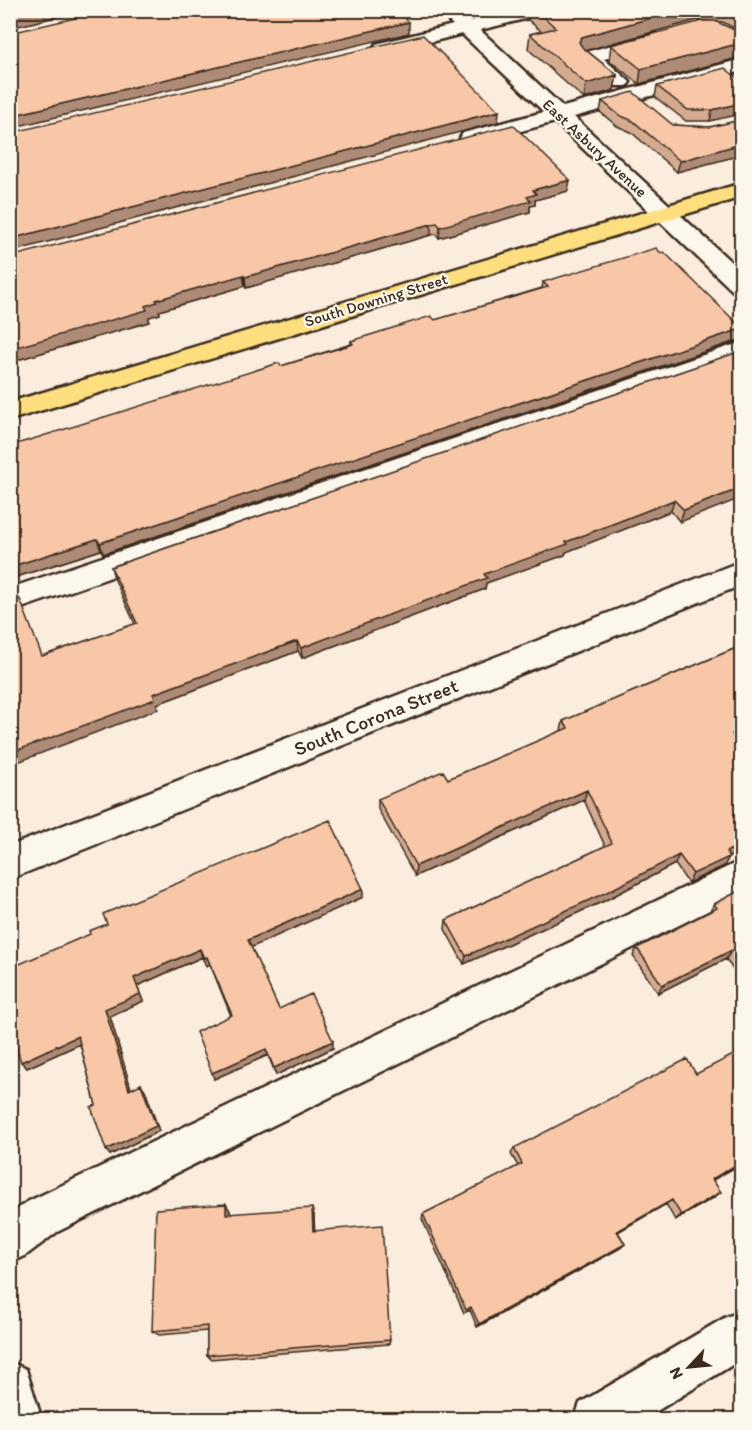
<svg xmlns="http://www.w3.org/2000/svg" width="752" height="1430" viewBox="0 0 752 1430" font-family="Itim,sans-serif">
	<rect width="100%" height="100%" fill="#faedde"/>
	<filter id="ink" filterUnits="userSpaceOnUse"><feTurbulence type="fractalNoise" baseFrequency=".0167" numOctaves="2"/><feDisplacementMap in="SourceGraphic" scale="12" xChannelSelector="R" yChannelSelector="G"/><feConvolveMatrix kernelMatrix="1 2 1 2 8 2 1 2 1" color-interpolation-filters="sRGB"/></filter>
	<g filter="url(#ink)">
		<g fill="none" stroke-linecap="round" stroke-linejoin="round">
			<defs>
				<path id="minor" d="M453,10L461,12L470,21L513,10H547L545,14L480,30L563,107L742,59V71L574,117L742,272V293L733,291L555,122L471,144L463,143L460,138L463,133L544,112L462,34L383,54L376,52L373,48L376,44L453,25L444,16Z
					M654,34L661,36L664,40L661,44L604,59L630,82L627,86H613L579,57L582,53Z
					M742,342V359L10,612V588Z
					M742,561V585L10,879V846Z
					M742,860V894L57,1232L25,1256L10,1263V1214L27,1202Z
					M742,1311V1359L642,1420H574L580,1403L726,1317Z
					M10,1362L26,1369L42,1420H10Z"/>
				<path id="major" d="M742,183V197L10,420V402Z"/>
			</defs>
			<use href="#minor" stroke="#3b2a1e" stroke-width="5"/>
			<use href="#major" stroke="#3b2a1e" stroke-width="5"/>
			<use href="#minor" fill="#fbf7ec" fill-rule="evenodd"/>
			<use href="#major" fill="#fddf80" fill-rule="evenodd"/>
		</g>
		<path fill="#d5ab90" stroke="#3b2a1e" stroke-width="1.5" d="M530,10H584L588,13L598,10H741V32L723,22L697,20L586,50L617,75L614,90L584,99L528,49L530,34L541,31L528,20Z
			M741,33V57L639,84L609,60L611,45Z
			M741,81L710,121H686L655,97L657,86Z
			M602,101L673,125L710,127L741,120V155L677,172L631,132L617,126L600,112Z
			M568,191L535,200V205L530,206V212L439,238L436,234L431,235L246,288L245,286L159,311L160,314L149,317V322L10,362V257Z
			M543,282L739,340L103,554L101,550L13,578L15,584L10,586V446L281,366L351,344V341L435,320L542,288Z
			M741,351L680,522L671,511L566,552L565,555L486,583L485,589L302,658L298,651L157,704L158,709L42,656L135,624L114,578L111,567Z
			M741,646V738L736,740L741,747V851L729,857L724,866L688,883L675,864L604,901L464,964L445,929L446,920L605,846L584,800L415,876L378,809V799L448,779L561,731L563,721Z
			M741,890V982L726,959L658,993L633,956L637,948L710,911L714,904Z
			M363,897L251,947L279,1009L333,1048L276,1075L268,1055L214,1079L231,1016L210,964L206,966L202,957L137,986L143,1001L110,1016L131,1089L145,1090L159,1131L110,1155L106,1150L96,1105L80,1044L27,1068L10,968Z
			M696,1074L713,1180L715,1197L675,1220L666,1204L618,1232L625,1244L620,1248L477,1327L470,1310L464,1313L422,1219L423,1214L518,1166L511,1154L514,1148Z
			M226,1204L230,1211V1214L314,1215V1231L390,1340L389,1344L211,1359L207,1355V1331L159,1335L152,1331Z"/>
		<path fill="#ae8b76" stroke="#3b2a1e" stroke-width="1.5" d="M36,10H86L10,28V16Z
			M680,10H699L697,20L580,52L579,42L582,37Z
			M409,22V33L10,128V116Z
			M741,43V57L639,84L641,69Z
			M617,75L614,90L584,99L586,84Z
			M741,103V114L710,121L712,110Z
			M499,111L498,122L10,252V239Z
			M741,144V155L677,172L680,161Z
			M570,180L568,191L535,200V205L530,206V212L439,238L440,227L527,197L533,190Z
			M431,224V235L246,288L245,277Z
			M243,275L245,286L159,311L160,314L149,317V322L10,362V349L145,306L156,300Z
			M741,329V334L739,340L103,554L100,543Z
			M741,488V498L680,522L684,510Z
			M674,500L671,511L566,552L565,555L486,583L485,589L302,658L301,648L484,574Z
			M97,539L101,550L13,578L10,573V567Z
			M10,573L15,584L10,586Z
			M297,641L298,651L157,704L158,709L10,765V753L153,694Z
			M741,730V738L727,745L732,734Z
			M587,790L584,800L415,876L416,866Z
			M741,844V851L729,857L724,866L688,883L693,874L726,852Z
			M679,855L675,864L604,901L464,964L466,956Z
			M363,889V897L250,948L248,940Z
			M200,949L202,957L137,986L143,1001L110,1016L133,1096L129,1090L105,1009L134,978Z
			M732,950L726,959L658,993L662,985Z
			M207,957L210,964L206,966L204,958Z
			M78,1036L82,1043L27,1068L21,1062Z
			M333,1041V1048L276,1075L274,1068Z
			M266,1049L268,1055L214,1079L212,1073Z
			M141,1084L145,1090L159,1131L110,1155L106,1150Z
			M741,1162V1164L706,1184L712,1179Z
			M721,1192L715,1197L675,1220L681,1215Z
			M672,1200L666,1204L612,1235L617,1231Z
			M226,1204L230,1211V1221L226,1214Z
			M312,1208L314,1215L315,1237L313,1231Z
			M625,1244L620,1248L477,1327L479,1324Z"/>
		<path fill="#f8c7a8" stroke="#3b2a1e" stroke-width="1.5" d="M10,10H36L10,16Z
			M110,10H397L409,22L10,116V33Z
			M536,10H584L588,13L598,10H680L582,37L579,42L582,47L617,75L586,84L530,34L556,28Z
			M733,10H741V15Z
			M702,21H715L741,33V43L641,69L611,45Z
			M423,35L499,111L10,239V133Z
			M725,68L741,81V103L712,110H688L657,86Z
			M633,92L673,125L710,127L741,120V144L680,161L633,121L619,115L602,101Z
			M513,125L570,180L533,190L536,194L527,197L531,201L440,227L437,223L431,224L245,277L243,275L156,300L157,302L145,306L147,310L10,349V257Z
			M656,248L661,253L664,252L741,327V329L100,543L97,539L10,567V446L279,363L281,366L353,344L351,341L431,316L435,320L548,287L543,282Z
			M741,351V488L684,510L674,500L566,542L568,544L484,574L487,578L301,648L297,641L153,694L155,699L10,753V601L20,599L42,656L137,623L111,567Z
			M741,646V730L732,734L741,747V844L726,852L729,857L693,874L679,855L607,892L466,956L446,920L612,843L587,790L416,866L378,799L443,771L448,779L568,728L563,721Z
			M330,820L363,889L248,940L279,1009L311,994L333,1041L274,1068L266,1049L212,1073L196,1032L232,1015L207,957L204,958L200,949L134,978L140,994L105,1009L129,1090L141,1084L156,1126L106,1150L91,1107L96,1105L78,1036L21,1062L10,1027V968L90,934L89,931L107,924L103,914Z
			M741,890V965L732,950L662,985L637,948L717,908L714,904Z
			M741,1051V1162L712,1179L721,1192L681,1215L672,1200L617,1231L625,1244L479,1324L471,1307L466,1310L423,1214L522,1164L514,1148L687,1059L696,1074Z
			M226,1204V1214L312,1208L313,1231L382,1225L390,1340L207,1355V1326L152,1331L156,1209Z"/>
	</g>
	<g text-anchor="middle" dominant-baseline="central" stroke-width="4.5" stroke-linejoin="round" paint-order="stroke">
		<g font-size="16" fill="#3b2a1e" stroke="#fbf7ec">
			<text transform="translate(595 148) rotate(43)">East Asbury Avenue</text>
			<text transform="translate(376 300) rotate(-17)">South Downing Street</text>
		</g>
		<g font-size="20" fill="#3b2a1e" stroke="#fbf7ec">
			<text transform="translate(376 717) rotate(-22)">South Corona Street</text>
		</g>
	</g>
	<rect width="752" height="1430" fill="none" stroke="#fbf7ec" stroke-width="36"/>
	<rect x="18" y="18" width="716" height="1394" fill="none" stroke="#3b2a1e" stroke-width="2" filter="url(#ink)"/>
	<g transform="translate(689 1367) rotate(244)" stroke="#fbf7ec" stroke-width="4.5" paint-order="stroke">
	<path d="M0-4.5L10 22L0 15L-10 22Z" fill="#3b2a1e"/>
	<text y="-9" font-size="16" font-weight="bold" text-anchor="middle" fill="#3b2a1e">N</text>
	</g>
</svg>
